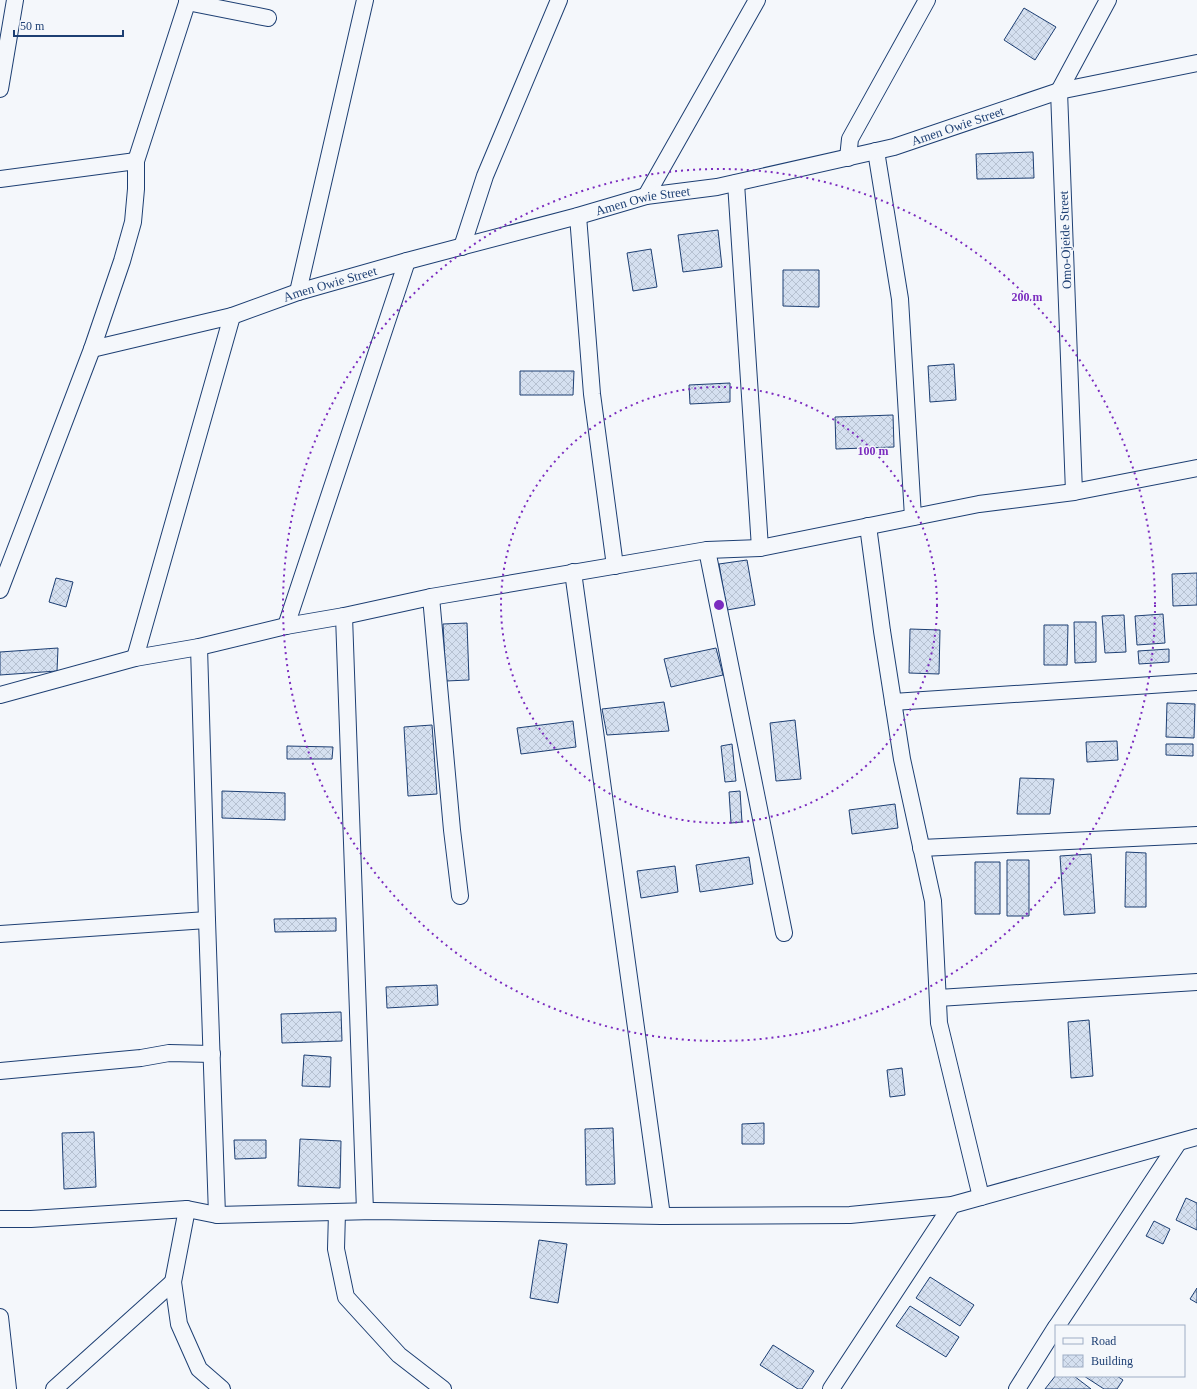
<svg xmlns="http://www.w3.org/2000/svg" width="1197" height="1389" viewBox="0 0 1197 1389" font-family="Georgia,serif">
	<defs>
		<pattern id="building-cross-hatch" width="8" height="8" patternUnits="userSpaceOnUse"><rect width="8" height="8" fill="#d5e0f0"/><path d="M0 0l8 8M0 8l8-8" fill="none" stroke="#b6c1d1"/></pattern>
	</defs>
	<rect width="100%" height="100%" fill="#f4f7fb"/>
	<path fill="url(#building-cross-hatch)" stroke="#1d3f73" d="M1024,8L1056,27L1035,60L1004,40Z
		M1033,152L1034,178L977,179L976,154Z
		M718,230L722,267L683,272L678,235Z
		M651,249L657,287L633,291L627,253Z
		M783,270H819V307L783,306Z
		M954,364L956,400L930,402L928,366Z
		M520,371H574L573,395H520Z
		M730,383V402L690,404L689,385Z
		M893,415L894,447L836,449L835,417Z
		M747,560L755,605L727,610L719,564Z
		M1197,573V605L1173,606L1172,574Z
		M56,578L73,582L66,607L49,602Z
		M1163,614L1165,643L1137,645L1135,616Z
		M1124,615L1126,652L1105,653L1102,616Z
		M1074,622H1096V662L1075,663Z
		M467,623L469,680L446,681L443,624Z
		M1044,625H1068L1067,665H1044Z
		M910,629L940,630L939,674L909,673Z
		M58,648L57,671L0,675V652Z
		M716,648L723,675L671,687L664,659Z
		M1169,649V662L1139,664L1138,651Z
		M664,702L669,731L607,735L602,709Z
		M1167,703L1195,704L1194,738L1166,737Z
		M795,720L801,779L776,781L770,723Z
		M573,721L576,747L521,754L517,728Z
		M432,725L437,794L408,796L404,727Z
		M1117,741L1118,760L1087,762L1086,742Z
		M732,744L736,781L725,782L721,746Z
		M1166,744H1193V756L1166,755Z
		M287,746L333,747L332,759H287Z
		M1020,778L1054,779L1050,814H1017Z
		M222,791L285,793V820L222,818Z
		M740,791L742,822L731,823L729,792Z
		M895,804L898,828L852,834L849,810Z
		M1126,852L1146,853V907H1125Z
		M1091,854L1095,913L1064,915L1060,856Z
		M749,857L753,884L700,892L696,865Z
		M1007,860H1029V916H1007Z
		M975,862H1000V914H975Z
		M675,866L678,892L641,898L637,871Z
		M336,918V931L275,932L274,919Z
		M437,985L438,1005L387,1008L386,987Z
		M341,1012L342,1041L282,1043L281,1014Z
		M1089,1020L1093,1076L1071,1078L1068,1022Z
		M304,1055L331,1057L330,1087L302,1086Z
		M902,1068L905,1095L890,1097L887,1070Z
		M764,1123V1144H742V1124Z
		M613,1128L615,1184L586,1185L585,1129Z
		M94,1132L96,1187L64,1189L62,1133Z
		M300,1139L341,1141L340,1188L298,1186Z
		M234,1140H266V1158L235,1159Z
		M1186,1198L1197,1203V1230L1176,1220Z
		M1154,1221L1170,1229L1163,1244L1146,1236Z
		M539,1240L567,1244L558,1303L530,1298Z
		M930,1277L974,1305L960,1326L916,1298Z
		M1197,1288V1303L1190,1299Z
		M910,1306L959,1337L946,1357L896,1326Z
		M773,1345L814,1371L802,1389H798L760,1365Z
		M1056,1375L1074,1376L1091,1389H1045Z
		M1084,1376H1117L1123,1380L1117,1389H1104Z"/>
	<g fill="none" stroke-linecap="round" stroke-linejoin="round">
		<defs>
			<g id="minor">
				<path d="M187,2L268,18"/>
				<path d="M0,89L15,0"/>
				<path d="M876,151L900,299L913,517"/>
				<path d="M848,158L850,139L927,0"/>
				<path d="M0,179L136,161"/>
				<path d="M736,183L760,548"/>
				<path d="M646,196L757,0"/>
				<path d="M578,216L592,394L615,566"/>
				<path d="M462,247L485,176L559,0"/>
				<path d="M298,292L365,0"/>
				<path id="s1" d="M92,349L232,316L298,292L407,261L578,216L646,196L717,187L894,147L1059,91L1197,63"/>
				<path d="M1074,492L1059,91L1108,0"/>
				<path d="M868,526L882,631L902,759L933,901L939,1023L981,1197"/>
				<path d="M707,550L784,933"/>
				<path d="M573,572L662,1216"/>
				<path d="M0,590L92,349L122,261L133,222L136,189V161L188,0"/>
				<path d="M431,597L452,830L460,896"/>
				<path d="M344,616L365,1211"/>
				<path d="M286,626L407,261"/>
				<path d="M199,647L207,920L217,1215"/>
				<path d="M135,658L232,316"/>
				<path d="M0,695L135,658L199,647L286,626L344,616L431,597L707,550L760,548L979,504L1074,492L1197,468"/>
				<path d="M893,702L1197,682"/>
				<path d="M921,848L1197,835"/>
				<path d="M0,934L207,920"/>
				<path d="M938,998L1197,982"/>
				<path d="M0,1071L141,1058L169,1053L212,1054"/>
				<path d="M187,1209L173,1282L179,1324L199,1369L222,1389"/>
				<path d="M337,1212L336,1249L346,1297L399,1355L443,1389"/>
				<path d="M0,1219H31L187,1209L217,1215L374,1211L662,1216L850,1215L952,1205L1197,1137"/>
				<path d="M0,1317L8,1389"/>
				<path d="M1057,1326L1178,1143"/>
				<path d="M54,1389L173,1282"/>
				<path d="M831,1389L952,1205"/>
				<path d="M1017,1389L1056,1327"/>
			</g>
		</defs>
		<use href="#minor" stroke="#1d3f73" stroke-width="18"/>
		<use href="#minor" stroke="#f4f7fb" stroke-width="16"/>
	</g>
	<g fill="none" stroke="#7b2cbf" stroke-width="2" stroke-dasharray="2 4">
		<circle cx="719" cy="605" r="218"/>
		<circle cx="719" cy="605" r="436"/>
	</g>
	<g text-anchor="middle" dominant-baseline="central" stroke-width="3" stroke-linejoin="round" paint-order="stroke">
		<g font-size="13" fill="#1d3f73" stroke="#f4f7fb">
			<text stroke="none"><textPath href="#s1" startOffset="895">Amen Owie Street</textPath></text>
			<text stroke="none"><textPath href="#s1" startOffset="571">Amen Owie Street</textPath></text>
			<text transform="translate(1065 240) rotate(-92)">Omo-Ojeide Street</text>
			<text stroke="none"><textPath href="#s1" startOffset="247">Amen Owie Street</textPath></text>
		</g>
	</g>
	<circle cx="719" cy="605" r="6" fill="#7b2cbf" stroke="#f4f7fb" stroke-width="2"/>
	<g font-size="12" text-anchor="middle" font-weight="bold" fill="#7b2cbf" stroke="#f4f7fb" stroke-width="3" stroke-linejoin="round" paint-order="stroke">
		<text x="1027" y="301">200 m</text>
		<text x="873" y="455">100 m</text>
	</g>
	<rect x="1055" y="1325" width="130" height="52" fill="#f4f7fb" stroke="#9eadc5"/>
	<rect x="1063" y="1338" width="20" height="6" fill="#f4f7fb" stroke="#9eadc5"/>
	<text x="1091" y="1345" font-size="12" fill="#1d3f73">Road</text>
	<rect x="1063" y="1355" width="20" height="12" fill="url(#building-cross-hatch)" stroke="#9eadc5"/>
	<text x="1091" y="1365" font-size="12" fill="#1d3f73">Building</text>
	<path d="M14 30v6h109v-6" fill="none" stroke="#1d3f73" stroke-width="2"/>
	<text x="20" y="30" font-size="12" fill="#1d3f73" stroke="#f4f7fb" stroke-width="3" paint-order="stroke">50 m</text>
</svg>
